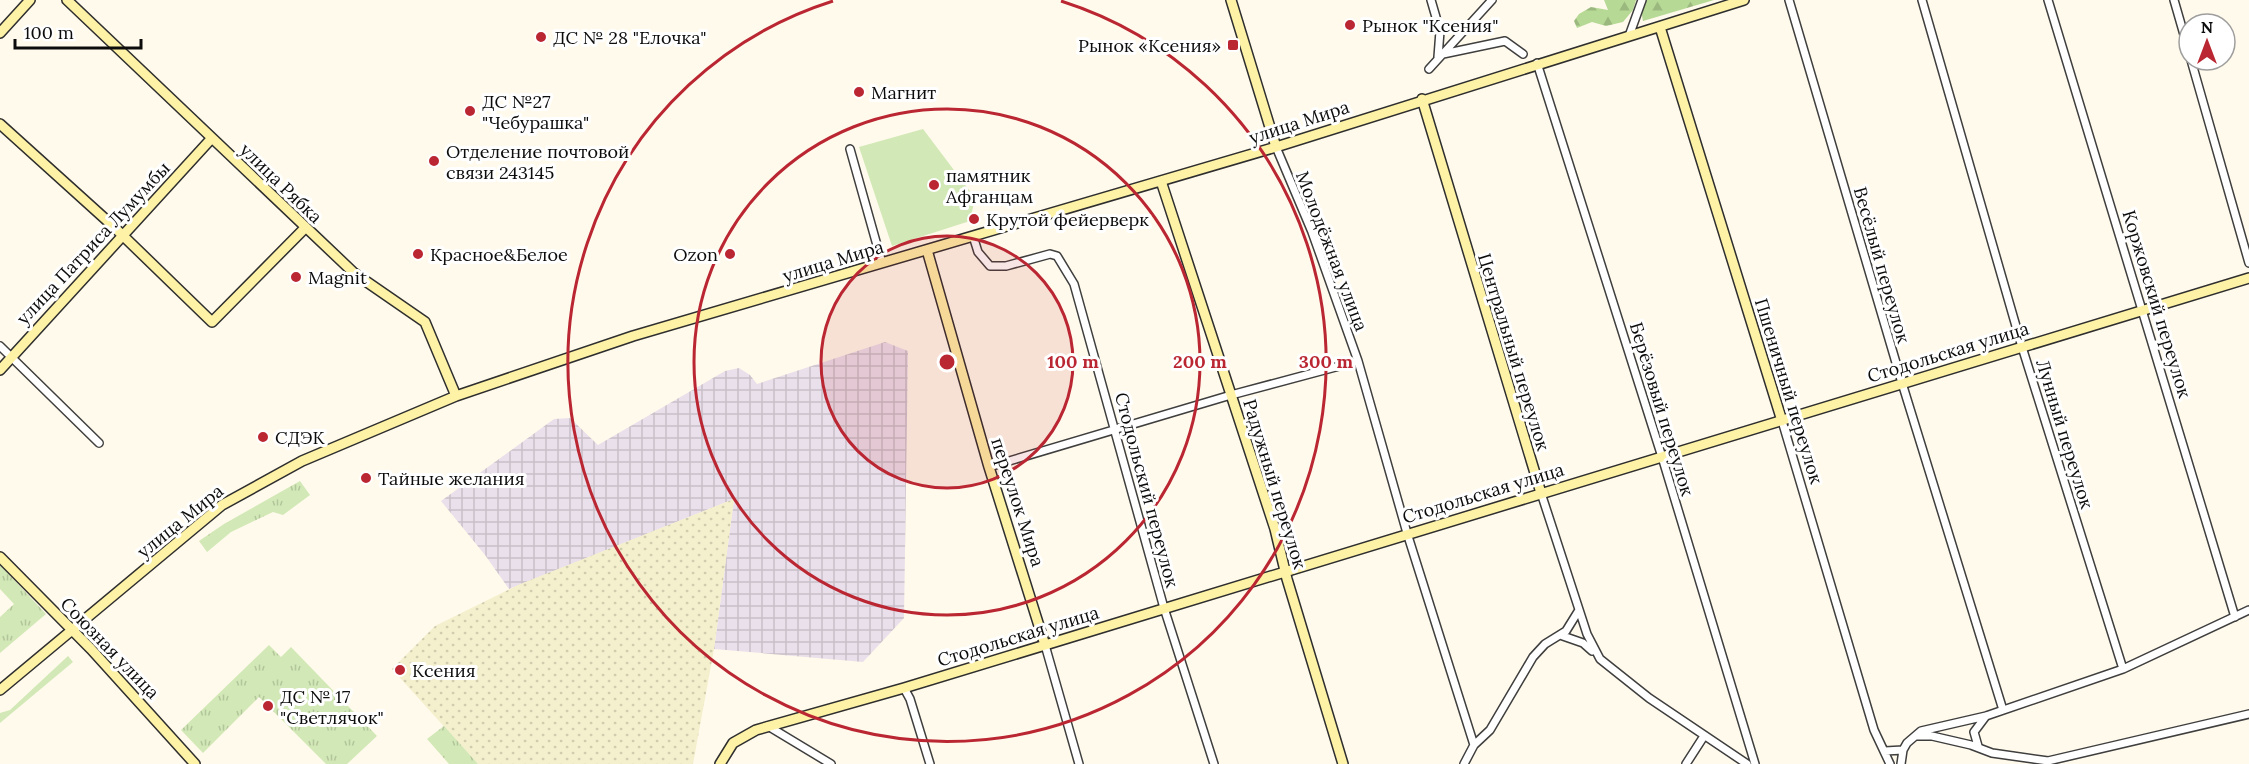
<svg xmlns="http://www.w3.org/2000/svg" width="2249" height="764" viewBox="0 0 2249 764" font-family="Lora,serif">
	<defs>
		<pattern id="industrial-grid" width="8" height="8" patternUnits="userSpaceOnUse" patternTransform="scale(1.5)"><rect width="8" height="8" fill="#eae0eb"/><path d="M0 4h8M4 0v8" fill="none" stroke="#c8bfc8"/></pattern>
		<pattern id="farmland-dots" width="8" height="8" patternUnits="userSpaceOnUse" patternTransform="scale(1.5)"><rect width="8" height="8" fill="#f4efcc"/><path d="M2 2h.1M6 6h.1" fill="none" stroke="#d0ccae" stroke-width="1.8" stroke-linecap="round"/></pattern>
		<pattern id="grass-tufts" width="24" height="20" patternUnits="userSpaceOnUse" patternTransform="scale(1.5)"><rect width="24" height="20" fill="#d2e8b6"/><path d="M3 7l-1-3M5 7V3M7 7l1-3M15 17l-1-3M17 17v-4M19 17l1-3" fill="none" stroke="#b3c69b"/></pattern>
		<pattern id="forest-firs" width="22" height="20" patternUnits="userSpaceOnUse" patternTransform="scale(1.5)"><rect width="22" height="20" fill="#b6d995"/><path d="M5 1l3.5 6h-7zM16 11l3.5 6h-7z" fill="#9bb97f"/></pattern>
	</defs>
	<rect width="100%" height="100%" fill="#fffaeb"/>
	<path fill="url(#industrial-grid)" d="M885,342L908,351L904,618L863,662L714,649L734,499L509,589L485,555L441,501L554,419L570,418L598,445L725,371L739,368L750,375L757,384Z"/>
	<path fill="url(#farmland-dots)" d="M734,499L714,649L693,764H478L392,669L435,626L518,585Z"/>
	<path fill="url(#grass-tufts)" d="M300,481L310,495L283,515L273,512L231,532L207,552L199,541L224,524Z
		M0,565L46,614L0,653V617L14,604L0,589Z
		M269,645L281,657L291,647L377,736L347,764H326L259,697L203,753L181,730Z
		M68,656L73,662L0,723V713L10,710Z
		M444,726L478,764H449L427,739Z"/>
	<path fill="url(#forest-firs)" d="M1604,0H1636L1633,10L1623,22L1606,26L1592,22L1577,28L1574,21L1579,14L1591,7L1608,10Z
		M1646,0H1714L1643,21L1641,10Z"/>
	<path fill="#d2e8b6" d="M923,129L975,198L970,221L892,246L859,147Z"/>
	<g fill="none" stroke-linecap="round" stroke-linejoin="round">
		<defs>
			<path id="street" d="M1431,0L1440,31L1438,57
				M1789,0L1902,383L2003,710
				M1922,0L2022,347L2123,669
				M2048,0L2235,617
				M2174,0L2189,52
				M1629,36L1642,0
				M1443,54L1505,41L1523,54
				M2191,60L2249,263
				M1537,63L1662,457L1755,764
				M1429,69L1492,0
				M1276,147L1312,232L1358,361L1407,533L1474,745
				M850,149L882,263
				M973,236L978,252L990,266H1006L1050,254L1057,256L1074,284L1164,608L1214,764
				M0,346L99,443
				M1782,421L1874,730L1890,764
				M989,467L1231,395L1358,361
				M1541,493L1587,634L1600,659L1649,698L1747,764
				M1560,635L1583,643L1592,651
				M1045,645L1079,764
				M904,688L910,699L930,764
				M768,726L831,764
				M1916,736H1932L1971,745L1992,753L2048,761L2249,714
				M1978,746L1974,732L1986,716
				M1885,751L1903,750L1907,743L1921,731L1986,716L2123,669L2249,610
				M1464,764L1474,745L1490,730L1533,657L1545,644L1566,631L1579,610
				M1686,764L1704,736
				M1901,764L1903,750"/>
			<path id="secondary" d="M67,0L354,273L425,322L456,396
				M1231,0L1276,147
				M1660,27L1782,421
				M0,33L30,0
				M1422,99L1541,493
				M0,124L113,226L212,322L305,228
				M1161,181L1275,529L1287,579L1343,764
				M927,250L989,467L1045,645
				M0,370L211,139
				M0,557L91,649L195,764
				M0,690L222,505L302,461L456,396L633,336L1276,147L1744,0
				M720,764L733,743L756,730L904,688L2249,278"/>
		</defs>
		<use href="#street" stroke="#3f3f3f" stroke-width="10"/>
		<use href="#secondary" stroke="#2e2e2e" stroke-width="12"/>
		<use href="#street" stroke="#fff" stroke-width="7"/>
		<use href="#secondary" stroke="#fef2a7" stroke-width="9"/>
	</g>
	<circle cx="947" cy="362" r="126" fill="#ba2632" fill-opacity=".12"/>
	<g fill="none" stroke="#ba2632" stroke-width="3">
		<circle cx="947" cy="362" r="126"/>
		<circle cx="947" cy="362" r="253"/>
		<path d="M1061 1A379 379 0 1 1 833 1"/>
	</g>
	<g fill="#ba2632" stroke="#fff" stroke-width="2">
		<circle cx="1350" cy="25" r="6"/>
		<circle cx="541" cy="37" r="6"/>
		<rect x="1227" y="39" width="12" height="12" rx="3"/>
		<circle cx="859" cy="92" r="6"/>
		<circle cx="470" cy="111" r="6"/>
		<circle cx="434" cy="161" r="6"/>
		<circle cx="934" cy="185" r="6"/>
		<circle cx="974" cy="219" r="6"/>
		<circle cx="418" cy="254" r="6"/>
		<circle cx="730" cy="254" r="6"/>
		<circle cx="296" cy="277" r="6"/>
		<circle cx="263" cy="437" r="6"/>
		<circle cx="366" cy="478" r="6"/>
		<circle cx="400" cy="670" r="6"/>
		<circle cx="268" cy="706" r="6"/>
	</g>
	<g text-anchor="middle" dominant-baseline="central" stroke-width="6" stroke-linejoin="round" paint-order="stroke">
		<g font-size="18" fill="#0c0c0c" stroke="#fff" text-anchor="start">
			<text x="1362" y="25">Рынок "Ксения"</text>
			<text x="553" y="37">ДС № 28 "Елочка"</text>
			<text x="1221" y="45" text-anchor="end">Рынок «Ксения»</text>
			<text x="871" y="92">Магнит</text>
			<text x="482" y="101">ДС №27<tspan x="482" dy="21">"Чебурашка"</tspan></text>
			<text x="446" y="151">Отделение почтовой<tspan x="446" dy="21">связи 243145</tspan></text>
			<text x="946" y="175">памятник<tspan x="946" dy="21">Афганцам</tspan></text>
			<text x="986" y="219">Крутой фейерверк</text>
			<text x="430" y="254">Красное&amp;Белое</text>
			<text x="718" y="254" text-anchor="end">Ozon</text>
			<text x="308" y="277">Magnit</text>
			<text x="275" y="437">СДЭК</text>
			<text x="378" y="478">Тайные желания</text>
			<text x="412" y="670">Ксения</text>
			<text x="280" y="696">ДС № 17<tspan x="280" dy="21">"Светлячок"</tspan></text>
		</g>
		<g font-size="18" fill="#0c0c0c" stroke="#fff">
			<text transform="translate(1299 122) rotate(-18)">улица Мира</text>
			<text transform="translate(281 183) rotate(44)">улица Рябка</text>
			<text transform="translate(93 243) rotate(-47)">улица Патриса Лумумбы</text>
			<text transform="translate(1332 251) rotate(69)">Молодёжная улица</text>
			<text transform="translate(833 261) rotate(-17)">улица Мира</text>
			<text transform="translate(1882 265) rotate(74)">Весёлый переулок</text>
			<text transform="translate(2157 304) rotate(73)">Коржовский переулок</text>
			<text transform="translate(1514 352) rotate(73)">Центральный переулок</text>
			<text transform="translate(1948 352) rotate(-17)">Стодольская улица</text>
			<text transform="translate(1789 391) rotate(73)">Пшеничный переулок</text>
			<text transform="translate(1662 409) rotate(73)">Берёзовый переулок</text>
			<text transform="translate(2065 434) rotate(73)">Лунный переулок</text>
			<text transform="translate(1275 484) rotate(73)">Радужный переулок</text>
			<text transform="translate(1147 490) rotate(75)">Стодольский переулок</text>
			<text transform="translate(1483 493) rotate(-17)">Стодольская улица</text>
			<text transform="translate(1018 502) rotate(72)">переулок Мира</text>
			<text transform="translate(180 521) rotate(-39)">улица Мира</text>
			<text transform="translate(1018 636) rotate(-17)">Стодольская улица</text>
			<text transform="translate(110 648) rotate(46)">Союзная улица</text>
		</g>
	</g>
	<circle cx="947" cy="362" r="9" fill="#ba2632" stroke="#fff" stroke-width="3"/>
	<g font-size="18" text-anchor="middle" font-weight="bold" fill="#ba2632" stroke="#fff" stroke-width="6" stroke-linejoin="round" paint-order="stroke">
		<text x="1073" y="368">100 m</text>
		<text x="1200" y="368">200 m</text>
		<text x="1326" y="368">300 m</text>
	</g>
	<g transform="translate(2207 42)"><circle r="28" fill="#ffffff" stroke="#9e9e9e" stroke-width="1.5"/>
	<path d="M0-4.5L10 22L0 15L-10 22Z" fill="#ba2632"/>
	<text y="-9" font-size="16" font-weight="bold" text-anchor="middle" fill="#0c0c0c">N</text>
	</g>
	<path d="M15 39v9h126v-9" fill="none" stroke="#0c0c0c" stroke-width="3"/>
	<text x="24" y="39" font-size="18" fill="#0c0c0c" stroke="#ffffff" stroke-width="4.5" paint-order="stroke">100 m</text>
</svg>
